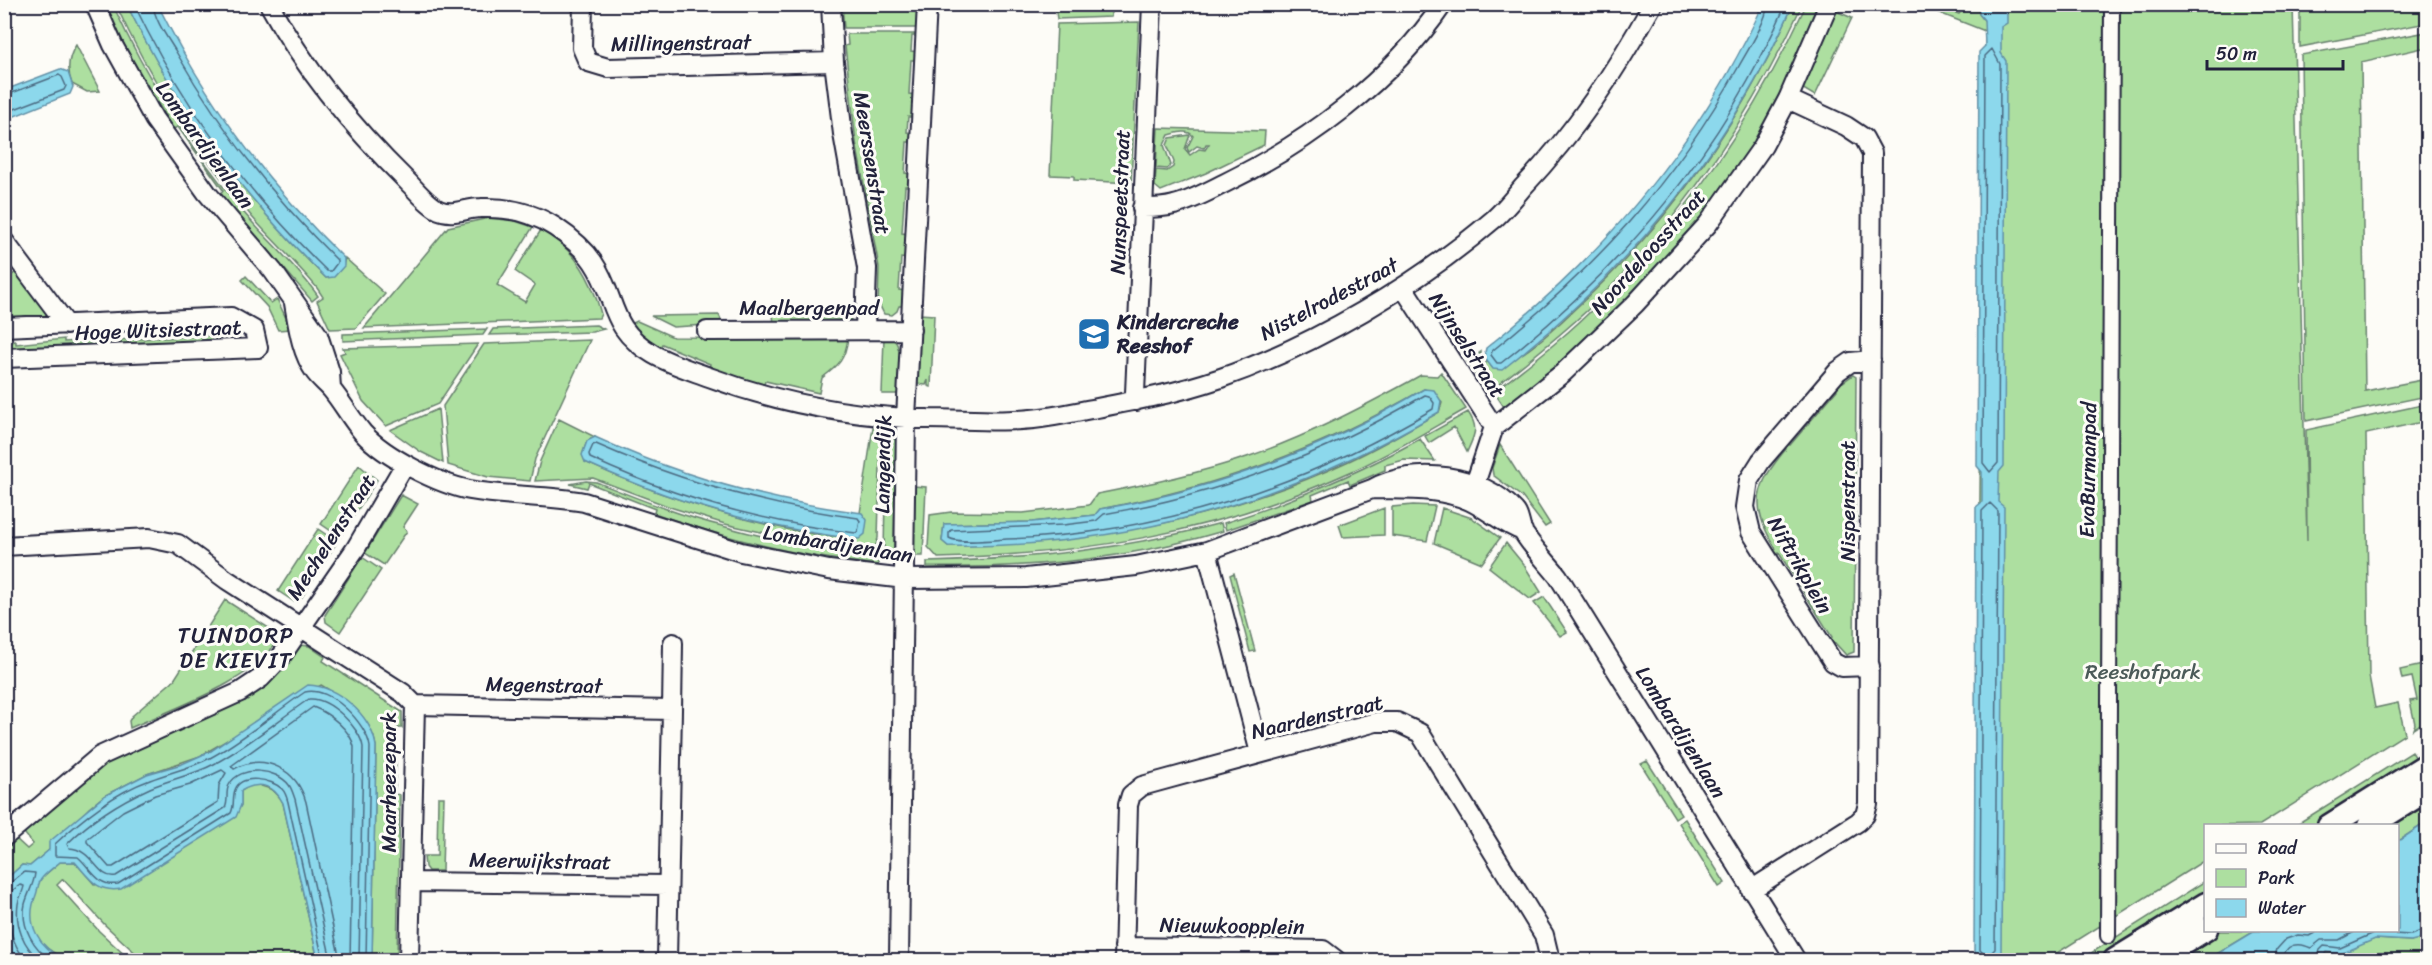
<svg xmlns="http://www.w3.org/2000/svg" width="2432" height="965" viewBox="0 0 2432 965" font-family="Sriracha,sans-serif">
	<rect width="100%" height="100%" fill="#fdfcf7"/>
	<filter id="ink" filterUnits="userSpaceOnUse"><feTurbulence type="fractalNoise" baseFrequency=".0167" numOctaves="2"/><feDisplacementMap in="SourceGraphic" scale="12" xChannelSelector="R" yChannelSelector="G"/><feConvolveMatrix kernelMatrix="1 2 1 2 8 2 1 2 1" color-interpolation-filters="sRGB"/></filter>
	<g filter="url(#ink)">
		<path fill="#addfa0" stroke="#68806e" stroke-width="1.5" fill-rule="evenodd" d="M105,5H113C147,80 192,150 245,214C269,242 297,266 318,296L312,301L220,194L223,190L178,127L173,129L129,54Z
			M116,5H127C177,107 244,198 326,278C337,275 343,269 345,258L385,294L356,328L330,329L317,301L323,297L317,288C297,263 273,241 252,217C198,152 151,82 116,5Z
			M842,5H914V7L921,8L920,28H844Z
			M1055,5H1111V17L1057,19Z
			M1793,5H1802C1751,115 1686,213 1599,299C1565,333 1526,362 1488,393L1467,362L1481,352L1480,358L1484,364L1487,362L1486,358L1492,367C1503,362 1515,358 1525,352C1544,339 1561,322 1577,307C1669,223 1743,119 1793,5Z
			M1806,5H1827L1759,136L1696,225L1674,252L1587,341L1504,407L1494,392C1531,363 1569,334 1602,300C1690,213 1754,117 1806,5Z
			M1919,5H1934L1959,14L1961,11L1945,5H1979V14L1984,20L1985,5H2293L2307,541L2306,430L2427,404V421L2366,434L2369,676L2375,708L2398,703L2405,734L2260,825L2206,826L2205,860L2046,960H1964L1963,957L1975,955L1985,31Z
			M2300,5H2427V23L2300,47Z
			M1836,11L1852,18L1815,96L1800,87Z
			M1139,22L1131,183L1074,180V176L1050,175L1057,24Z
			M2427,32V47L2361,62L2365,391L2427,379V396L2306,421L2301,55Z
			M847,34H920V36H912L911,51L919,52V60H911L909,94L917,95L915,117H908L907,132L915,133L914,142H907L905,173L912,174V186H905L902,233L909,234L908,259L901,258L899,290L906,291L905,306H899L897,311L892,315L884,314L880,306H878L879,267L856,142L845,46L848,45Z
			M76,45L100,91L87,92L72,84C67,71 68,57 76,45Z
			M1158,128L1265,131L1264,145L1206,173L1161,191L1155,186L1156,170L1167,171L1173,167L1174,162L1167,145L1170,138L1190,135L1185,149L1190,155L1199,149L1205,150L1209,144H1206L1204,148L1197,146L1189,152L1187,148L1193,136C1188,129 1177,133 1169,135L1164,145L1171,165L1167,169L1156,168Z
			M489,218L515,221L533,227L497,285L525,302L535,285L515,271L541,230C575,248 592,279 601,314L599,318L364,328L448,227Z
			M20,269L47,306L46,316L5,318L4,274L8,278Z
			M246,276L271,303L277,299L291,329L278,330L267,307L242,280Z
			M850,312L851,322H842L841,320L778,323L774,325L773,314Z
			M919,314L934,315L931,387L928,386V380L926,385L915,384Z
			M719,315L723,324L673,327L651,316Z
			M637,321L673,337L848,338C845,360 839,365 822,378L819,393L765,381L764,385L709,368L710,364L662,344L660,348L641,336L631,324Z
			M596,325L604,329L592,332L489,335L493,329Z
			M487,329L483,335L343,341V334Z
			M93,333L94,341L158,338L159,336L162,338L206,336V334L208,336L232,335V344L5,351L4,342H5V344H10V342L16,341V344L64,339V342L78,341V334Z
			M884,337C891,338 897,340 898,348L903,349L901,394H882Z
			M590,340L535,459L530,481L488,477L448,465L443,406L484,344Z
			M478,344L438,404L386,426L363,401L340,354L345,352L343,348Z
			M1441,372L1466,409C1425,432 1385,457 1341,476C1211,534 1079,555 938,558L928,547L930,515L951,512L1023,513L1089,505L1097,494C1147,484 1198,474 1247,457C1308,436 1365,406 1421,375L1437,376ZM1424,389L1434,392L1442,403L1439,412C1410,429 1381,446 1351,460C1225,519 1086,546 948,546L942,541L944,524L1032,522L1095,515L1100,509C1218,487 1321,449 1424,389Z
			M1853,375L1856,377L1855,515L1857,517L1855,518L1854,652L1846,655L1835,643L1833,644L1831,639L1832,637L1779,553L1777,554L1774,550L1776,549C1749,506 1755,486 1786,449L1785,447L1788,444L1790,445L1837,390L1836,388L1842,381L1843,382Z
			M438,409L443,463L421,452L390,430Z
			M1468,412C1479,428 1475,434 1467,452L1454,427L1429,443L1425,436Z
			M559,419L595,437L587,441L583,453L585,462C645,490 708,511 773,526C792,530 812,535 832,536C843,537 854,534 864,533L866,522L860,513L873,427L881,428L878,538L876,545L868,552L805,542L725,524L673,508L593,478L535,481L540,461Z
			M886,439H896L894,554L884,553Z
			M1420,439L1435,461L1404,460L1385,465V470L1350,485L1348,480L1312,495L1313,500L1226,530L1224,523C1293,501 1357,474 1420,439Z
			M1500,445L1550,524L1545,527L1522,497L1493,475L1492,468Z
			M359,465L377,480L340,537L321,524Z
			M586,481L596,482C639,499 681,516 726,527C776,541 827,549 878,557V565C801,557 726,539 654,513L655,509L589,483L587,488L570,484Z
			M913,486L926,487L923,556H912Z
			M401,495L418,504L403,527L407,531L384,565L365,553Z
			M1413,505L1435,506L1427,541L1392,536V507Z
			M1384,508V535L1343,537L1339,525Z
			M1442,508L1472,518L1500,538L1482,563L1434,543Z
			M1221,523L1223,531C1126,560 1028,569 927,567V562C1027,559 1124,550 1221,523Z
			M318,529L337,542L302,597L293,601L278,591Z
			M1506,543L1524,565L1541,592L1530,599L1489,567Z
			M362,557L381,570L340,632L326,622L325,615Z
			M1234,573L1255,651L1250,652L1230,575Z
			M1544,597L1567,632L1560,636L1534,603Z
			M225,600L275,632L277,637C268,676 165,712 130,728L129,721L132,716L174,680Z
			M300,645L309,646L325,657L323,661L402,712V728H397L395,794L400,795L397,960H372L376,746C371,716 346,700 321,685L200,756L147,774L104,796L89,808L49,850L30,866L22,865L5,880V847L16,839L27,849L33,844L25,834V830L95,769Z
			M2427,664V720L2413,729L2415,724L2410,701L2417,700L2412,677L2402,679L2400,670Z
			M2412,752L2419,763L2320,825L2294,826Z
			M1647,761L1681,814L1675,818L1641,764Z
			M253,784C267,787 276,789 283,803L318,960H143L105,925L63,879L57,885L99,931L130,960H65L41,944L34,932L31,919V905L40,879L60,862H75L95,885L241,805V791Z
			M438,797H444L442,871H428L425,867L424,856H437Z
			M2427,797V822L2398,841V826H2382Z
			M1685,819L1725,883L1719,887L1679,823Z
			M2205,881V898L2106,960H2080Z
			M2216,931H2255L2207,960H2168Z
			M2427,931V960H2315L2322,959L2326,952L2375,939L2411,941L2423,936Z"/>
		<path fill="#8cd8ec" stroke="#628fa5" stroke-width="1.5" d="M127,5H158C205,100 267,184 344,258V266L334,277L326,278C244,198 177,108 127,5Z
			M1763,5H1793C1729,151 1627,272 1502,370L1493,369L1484,357L1486,348C1604,255 1700,142 1763,5Z
			M2007,5V23L2001,27V53L2006,61L2004,466L1999,472L1998,502L2004,507L2001,954C1990,961 1984,962 1974,954L1976,507L1982,502V472L1977,466L1979,52L1985,46L1984,20L1979,14V5Z
			M60,69L68,72L73,87L70,94L5,120V90Z
			M1424,389L1434,390L1441,401L1439,412C1289,501 1122,549 948,546L942,541L944,524L1032,522L1095,515L1100,509C1216,489 1324,449 1424,389Z
			M595,437C680,476 769,501 862,513L867,520L865,534L859,539C764,529 672,502 585,462L582,455L587,441Z
			M308,685C338,686 371,715 376,746L372,960H318L283,803C274,784 258,781 241,791V805L236,817L121,889C97,893 90,879 75,862H60C54,867 47,872 42,878C38,882 38,890 36,895C24,924 39,947 65,960H5V880L22,865L30,866L49,850V842L104,796L147,774L182,764L211,751Z
			M2427,822V931L2419,939L2411,941L2375,939L2341,954L2326,952L2322,959L2302,960L2299,957L2289,960H2207L2255,931L2398,930V841Z"/>
		<g fill="none" stroke-linecap="round" stroke-linejoin="round">
			<path stroke="#4c6b82" stroke-width="1.5" d="M134,4C182,105 247,193 327,271H331L337,263V260C273,197 219,128 175,50C167,37 154,19 153,4
				M1768,4C1766,22 1748,50 1739,66C1674,183 1595,268 1492,351L1491,355L1497,363H1501C1623,268 1724,148 1786,4
				M1992,49L2000,64L1998,463L1990,472L1983,463L1985,56Z
				M4,96L59,75L62,77L66,86L64,90L4,113
				M1425,395L1429,396L1434,403L1433,409C1305,486 1157,534 1007,539C993,540 959,544 949,538V533L951,530L1063,525L1096,521L1104,514C1221,494 1323,455 1425,395Z
				M596,444C680,481 767,506 858,518L860,521L858,531L856,533C764,523 674,497 590,458L589,454L593,445Z
				M1990,503L1998,511L1995,949L1987,957L1980,950L1982,511Z
				M222,770L226,773L219,785L218,802L113,867H109L87,842V839L123,811L155,795L190,785Z
				M4,884L10,883L24,872L35,873C34,884 28,893 25,904C20,926 34,950 52,960
				M4,892L13,890L20,885L24,886C23,892 19,898 18,904C15,926 23,946 40,960
				M4,901L9,903C8,925 11,943 26,960
				M323,960L288,802C287,798 285,792 282,789C272,779 241,773 235,790C232,798 235,805 231,813L118,884C97,887 92,869 78,857L55,856V844C83,818 114,793 150,780C171,772 191,768 210,758C244,740 274,713 305,692C330,685 367,724 370,747L366,960
				M331,960L295,799C293,794 292,789 289,785C277,769 240,764 229,785C225,792 229,801 225,808L116,876C97,880 94,849 69,848L67,844C91,820 119,802 150,788C171,779 194,775 214,764C248,746 278,720 309,699C329,697 360,727 363,747L359,960
				M340,960L306,802C297,770 265,752 234,769L231,766L313,707C329,713 351,730 354,747L350,960
				M2274,960L2277,949L2286,939L2298,935L2309,936L2320,930
				M2283,960C2285,943 2298,942 2311,948L2321,940H2339L2358,930
				M2316,960L2320,950L2324,946L2340,948L2374,933L2411,935L2428,928"/>
			<defs>
				<path id="pedestrian" d="M2108,936L2112,4"/>
				<path id="minor" d="M95,4L113,45L154,119L207,193L273,271L318,335L330,372L331,389
					M269,4C305,70 354,129 407,181C416,190 427,204 439,210C453,216 467,208 481,208C507,207 534,213 555,227C570,237 583,247 593,262C618,299 607,327 653,354C670,364 690,370 709,377C779,403 853,417 928,419C965,419 1004,423 1041,418C1058,416 1075,412 1092,409C1134,401 1177,393 1218,379C1314,346 1417,285 1494,219C1504,210 1514,198 1523,187C1576,131 1615,72 1653,4
					M583,4L582,48L588,62L608,68L834,62
					M831,4L834,62L843,134L867,268L865,329
					M1142,208C1152,208 1164,208 1174,205C1191,201 1209,191 1225,183C1307,143 1391,81 1443,4
					M4,241L67,325
					M1403,287L1494,427
					M294,303C298,326 301,352 315,372C319,378 326,383 331,389C342,402 351,419 363,433C385,457 438,484 470,490C508,497 546,495 584,502L741,552L829,570L905,579L1026,578L1136,566L1207,551L1372,489
					M4,327L231,317L254,330L258,348L4,358
					M707,331L911,330
					M1136,401L1135,393L1152,4
					M1471,496L1494,427L1563,373L1635,304L1708,224L1763,146L1788,99L1829,4
					M1523,531C1503,524 1489,510 1470,501C1440,487 1404,490 1372,489C1414,465 1482,474 1515,511C1520,516 1519,525 1523,532C1532,547 1547,562 1558,576L1796,960
					M4,546L149,538L178,544L227,580L403,693L415,705L409,960
					M1207,551L1260,753
					M1870,666L1842,667L1833,662L1751,532L1745,507L1749,480L1761,461L1838,371L1851,362L1871,360
					M415,705L672,710L667,960
					M672,710L673,643
					M4,837L100,756L240,692L261,678L280,658L356,548L405,464
					M411,882L668,885
					M1751,890L1858,822L1865,815L1868,804L1872,153L1864,138L1846,126L1788,99
					M1124,947L1323,950L1336,960
					M899,960L906,418L927,4
					M1124,960L1128,805L1131,795L1142,786L1376,722H1397L1420,733L1544,935L1550,960"/>
				<path id="tertiary" d="M2329,826L2428,764
					M2369,826L2428,789
					M2115,960L2206,904
					M2156,960L2206,929"/>
			</defs>
			<use href="#pedestrian" stroke="#22223b" stroke-width="18"/>
			<use href="#minor" stroke="#22223b" stroke-width="22"/>
			<use href="#tertiary" stroke="#22223b" stroke-width="27"/>
			<use href="#pedestrian" stroke="#fdfcf7" stroke-width="14"/>
			<use href="#minor" stroke="#fdfcf7" stroke-width="18"/>
			<use href="#tertiary" stroke="#fdfcf7" stroke-width="22"/>
		</g>
	</g>
	<defs>
		<symbol id="school-square" viewBox="-11 -11 22 22"><rect x="-9" y="-9" width="18" height="18" rx="4" fill="#1f6fb2" stroke="#fdfcf7"/><path d="M0-5L7-2L0 1L-7-2ZM-4 1L0 2.5L4 1V4Q0 6-4 4Z" fill="#fff"/></symbol>
	</defs>
	<g fill-rule="evenodd">
		<use href="#school-square" x="1075" y="315" width="38" height="38"/>
	</g>
	<g text-anchor="middle" dominant-baseline="central" stroke-width="6" stroke-linejoin="round" paint-order="stroke">
		<g font-size="21" fill="#22223b" stroke="#fdfcf7">
			<text transform="translate(681 43) rotate(-1)">Millingenstraat</text>
			<text transform="translate(205 145) rotate(54)">Lombardijenlaan</text>
			<text transform="translate(872 163) rotate(81)">Meerssenstraat</text>
			<text transform="translate(1120 202) rotate(-88)">Nunspeetstraat</text>
			<text transform="translate(1648 252) rotate(-48)">Noordeloosstraat</text>
			<text transform="translate(1329 299) rotate(-28)">Nistelrodestraat</text>
			<text x="809" y="308">Maalbergenpad</text>
			<text transform="translate(158 330) rotate(-2)">Hoge Witsiestraat</text>
			<text transform="translate(1467 345) rotate(57)">Nijnselstraat</text>
			<text transform="translate(883 464) rotate(-89)">Langendijk</text>
			<text transform="translate(2088 470) rotate(-89)">EvaBurmanpad</text>
			<text transform="translate(1848 501) rotate(-90)">Nispenstraat</text>
			<text transform="translate(331 537) rotate(-57)">Mechelenstraat</text>
			<text transform="translate(838 544) rotate(9)">Lombardijenlaan</text>
			<text transform="translate(1800 565) rotate(60)">Niftrikplein</text>
			<text transform="translate(544 685) rotate(1)">Megenstraat</text>
			<text transform="translate(1317 717) rotate(-13)">Naardenstraat</text>
			<text transform="translate(1681 732) rotate(58)">Lombardijenlaan</text>
			<text transform="translate(389 782) rotate(-90)">Maarheezepark</text>
			<text transform="translate(540 861) rotate(1)">Meerwijkstraat</text>
			<text transform="translate(1232 926) rotate(1)">Nieuwkoopplein</text>
		</g>
		<g font-size="21" font-weight="bold" fill="#22223b" stroke="#fdfcf7" text-anchor="start">
			<text x="1117" y="322">Kindercreche<tspan x="1117" dy="24">Reeshof</tspan></text>
		</g>
		<g font-size="21" fill="#4c5b59" stroke="#fdfcf7">
			<text x="2143" y="672">Reeshofpark</text>
		</g>
		<g font-size="22" letter-spacing="1.5" fill="#22223b" stroke="#fdfcf7">
			<text x="236" y="635">TUINDORP<tspan x="236" dy="25">DE KIEVIT</tspan></text>
		</g>
	</g>
	<rect width="2432" height="965" fill="none" stroke="#fdfcf7" stroke-width="24"/>
	<rect x="12" y="12" width="2408" height="941" fill="none" stroke="#22223b" stroke-width="2" filter="url(#ink)"/>
	<rect x="2204" y="824" width="195" height="108" fill="#fdfcf7" stroke="#a5a5ac" stroke-width="1.5"/>
	<rect x="2216" y="844" width="30" height="9" fill="#fdfcf7" stroke="#a5a5ac" stroke-width="1.5"/>
	<text x="2258" y="854" font-size="18" fill="#22223b">Road</text>
	<rect x="2216" y="869" width="30" height="18" fill="#addfa0" stroke="#a5a5ac" stroke-width="1.5"/>
	<text x="2258" y="884" font-size="18" fill="#22223b">Park</text>
	<rect x="2216" y="899" width="30" height="18" fill="#8cd8ec" stroke="#a5a5ac" stroke-width="1.5"/>
	<text x="2258" y="914" font-size="18" fill="#22223b">Water</text>
	<path d="M2207 60v9h136v-9" fill="none" stroke="#22223b" stroke-width="3"/>
	<text x="2216" y="60" font-size="18" fill="#22223b" stroke="#fdfcf7" stroke-width="4.5" paint-order="stroke">50 m</text>
</svg>
